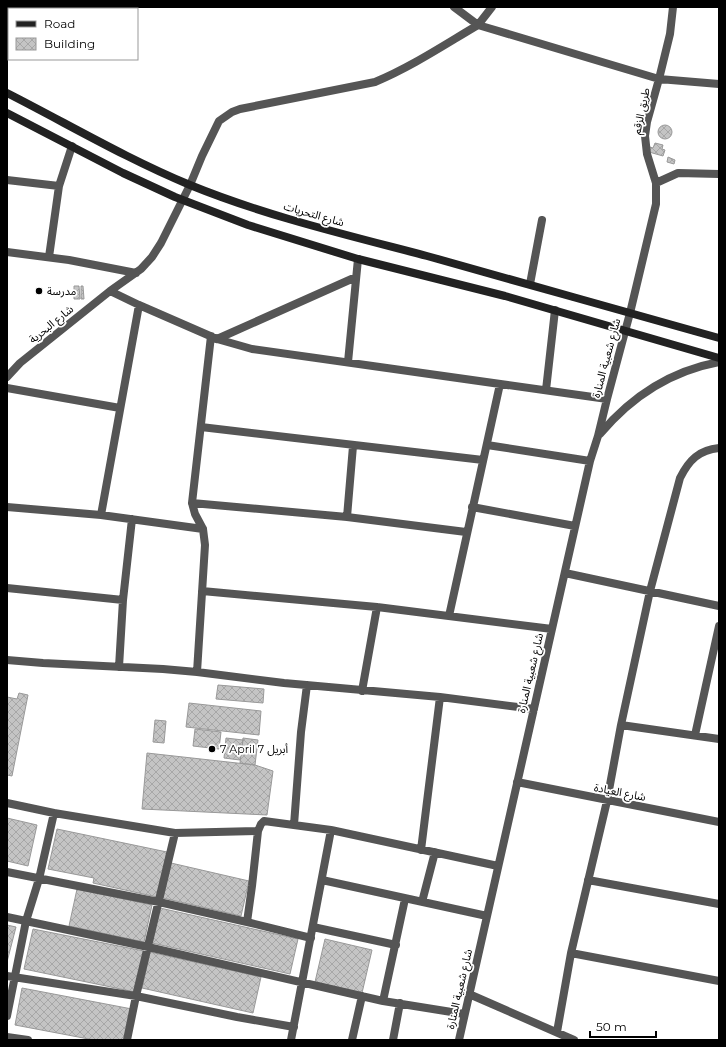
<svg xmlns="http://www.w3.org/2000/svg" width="726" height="1047" viewBox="0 0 726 1047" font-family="Montserrat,'Noto Sans Arabic',sans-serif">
	<defs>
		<pattern id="building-cross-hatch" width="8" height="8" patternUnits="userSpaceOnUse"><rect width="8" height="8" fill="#c4c4c4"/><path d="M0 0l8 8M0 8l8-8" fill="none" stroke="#a7a7a7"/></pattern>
	</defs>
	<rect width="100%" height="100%" fill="#fff"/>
	<path fill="url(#building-cross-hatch)" stroke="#999" d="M658 132a7 7 0 1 1 14 0a7 7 0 1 1-14 0Z
		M655,143L663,145L662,149L665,150L663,156L649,152L650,147L653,148Z
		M668,157L675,160L674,164L667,162Z
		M74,286H79L80,299H74Z
		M81,286H83L84,299H81Z
		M218,685L264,689L263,703L216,699Z
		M19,693L28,695L12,776L7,775V697L17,699Z
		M189,703L261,711L259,735L186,727Z
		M155,720L166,721L164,743L153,742Z
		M195,729L221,732L219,749L193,746Z
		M226,738L243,740L240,760L224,758Z
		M243,738L258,740L255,765L240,763Z
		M147,753L255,765L273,771L267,815L142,809Z
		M7,818L37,825L28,866L7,861Z
		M57,829L167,852L157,897L93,883L94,878L48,869Z
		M171,863L249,881L241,916L163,898Z
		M77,889L152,905L144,942L69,926Z
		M160,908L298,939L290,974L152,943Z
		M7,925L16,927L7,962Z
		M33,929L144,951L135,992L24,969Z
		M325,939L372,950L362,993L315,982Z
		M150,952L261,977L253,1013L142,988Z
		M22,988L132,1009L126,1040H94L15,1025Z"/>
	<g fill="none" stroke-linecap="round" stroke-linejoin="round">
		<path stroke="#555" stroke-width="8" d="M454,7L478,25L492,7
			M7,180L59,186
			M656,183L678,173L719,174
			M7,252L69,260L136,273
			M49,257L59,186L72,146
			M530,284L542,220
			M217,339L356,277
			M348,362L358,259
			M7,377L20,363L110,291
			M7,388L120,408
			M546,390L555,310
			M607,399L252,349L217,339L139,305L110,291L141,269L152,257L161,243L190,185L202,156L219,121L232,112L240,109L375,82C411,67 444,45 478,25L659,79L719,84
			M201,427L483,460
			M600,434C631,397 671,371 719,362
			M487,445L590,461
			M192,503L347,517L466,532
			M7,507L101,515L203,529
			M472,507L575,526
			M101,515L139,305
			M347,517L353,446
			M565,573L719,606
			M7,588L123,600
			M202,591L377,607L552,629
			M449,616L500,384
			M7,660L43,663L163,669L197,672L284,683L440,697L534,709
			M119,667L123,600L132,519
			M197,672L205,545L203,529L195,514L192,503L211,336
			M362,691L377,607
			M621,725L719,739
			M695,735L719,626
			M517,782L719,822
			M7,803L54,813L175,833L258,831
			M294,825L301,732L307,685
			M421,850L440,697
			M7,872L159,902L247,922L311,938
			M322,880L487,916
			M588,880L719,904
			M422,902L435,852
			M7,917L148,947L383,1001L464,1014
			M247,922L252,886L258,831L261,824L264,821L331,830L498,866
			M313,927L396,945
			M571,953L719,981
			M7,976L136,996L237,1017L294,1027
			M469,994L574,1040
			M383,1001L405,899
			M7,1016L26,921L39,879L54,813
			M557,1032L571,953L607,801L621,725L650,591L680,478C689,460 699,450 719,448
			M7,1037L28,1040
			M127,1040L136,996L175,833
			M291,1040L331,830
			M352,1040L362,996
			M393,1040L400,1003
			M459,1040L590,461L598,436L607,399L630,313L656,204V183L647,154L645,136L647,122L659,79L670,34L673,7"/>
		<path stroke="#222" stroke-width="8" d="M7,93C68,124 127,159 190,185C266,216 347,235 427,256C524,283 622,311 719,338
			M7,113L123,173L175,197L248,225L358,259L505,296L719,358"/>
	</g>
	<g fill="#000" stroke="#fff" stroke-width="1.5">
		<circle cx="39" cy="291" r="4"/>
		<circle cx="212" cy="749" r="4"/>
	</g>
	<g text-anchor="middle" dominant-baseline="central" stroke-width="3.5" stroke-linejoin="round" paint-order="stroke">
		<g font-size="11" fill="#000" stroke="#fff">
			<text transform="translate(641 111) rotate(-78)">طريق الزقم</text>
			<text transform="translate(314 214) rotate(16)">شارع التحريات</text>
			<text transform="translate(51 324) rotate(-39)">شارع البحرية</text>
			<text transform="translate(606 358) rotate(-75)">شارع شعبية المنارة</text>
			<text transform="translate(530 673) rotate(-77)">شارع شعبية المنارة</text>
			<text transform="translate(620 792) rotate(11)">شارع العيادة</text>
			<text transform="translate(459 989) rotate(-77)">شارع شعبية المنارة</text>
		</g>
		<g font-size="11" fill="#000" stroke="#fff" text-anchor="start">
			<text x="47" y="291">مدرسة</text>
			<text x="220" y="749">7 April 7 أبريل</text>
		</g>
	</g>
	<rect width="726" height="1047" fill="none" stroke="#000000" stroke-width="16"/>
	<rect x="8" y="8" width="130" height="52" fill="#ffffff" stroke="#999999"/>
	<rect x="16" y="21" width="20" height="6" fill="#222222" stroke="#999999"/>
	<text x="44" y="28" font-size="12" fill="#000000">Road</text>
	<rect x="16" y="38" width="20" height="12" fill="url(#building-cross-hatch)" stroke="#999999"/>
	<text x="44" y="48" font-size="12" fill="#000000">Building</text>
	<path d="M590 1031v6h66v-6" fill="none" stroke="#000000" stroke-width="2"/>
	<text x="596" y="1031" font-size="12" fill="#000000" stroke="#ffffff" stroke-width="3" paint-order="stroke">50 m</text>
</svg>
